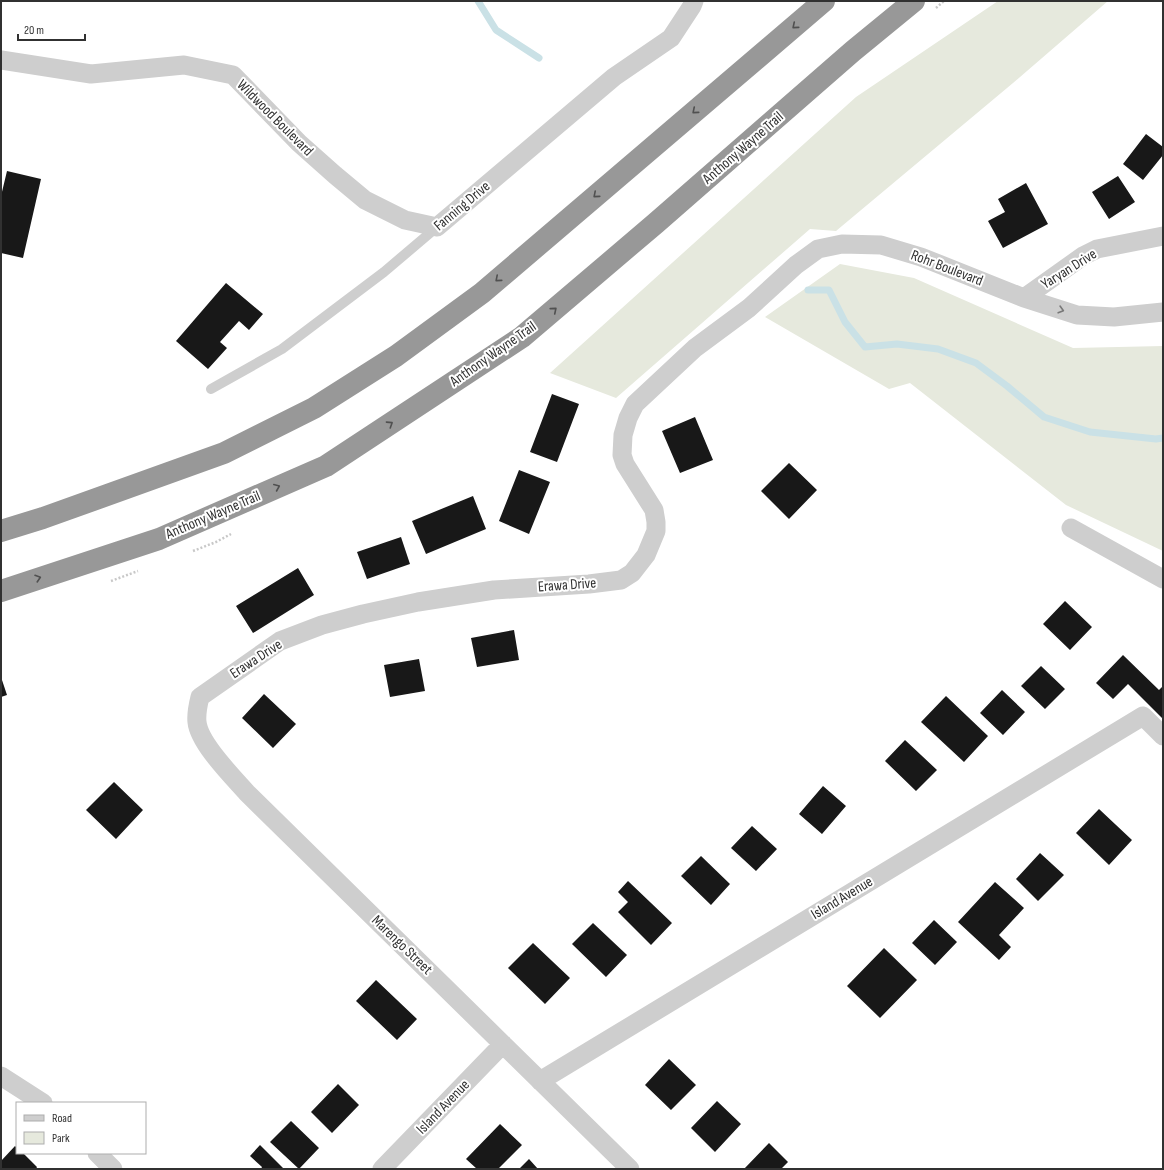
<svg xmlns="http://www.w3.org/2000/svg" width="1164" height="1170" viewBox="0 0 1164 1170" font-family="'Sofia Sans Condensed',sans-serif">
	<rect width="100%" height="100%" fill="#fff"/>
	<path fill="#e6e9dd" d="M998,1H1108L1013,83L836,231L810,229L616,398L550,373L856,97Z
		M840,264L914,278L1073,348L1163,346V551L1066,505L910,383L889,389L765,317Z"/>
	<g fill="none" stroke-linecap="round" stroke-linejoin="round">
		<path stroke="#cae1e6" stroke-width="7" d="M478,1L496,30L539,58
			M808,290H829L845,322L865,347L897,344L938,349L976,363L1007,386L1044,417L1090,432L1156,439L1163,438"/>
	</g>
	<path fill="#181818" d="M1146,134L1163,147V155L1143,180L1123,164Z
		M7,171L41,179L23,258L1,253V196Z
		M1118,176L1135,202L1109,219L1092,192Z
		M1026,183L1048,224L1003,248L988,221L1005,212L998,199Z
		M226,283L263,314L249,330L239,321L220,342L227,348L208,369L176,341Z
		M552,394L579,404L557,462L530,452Z
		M695,417L713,460L680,473L662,431Z
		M789,463L817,490L789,519L761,491Z
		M519,470L550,482L529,534L499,521Z
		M473,496L486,529L426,554L412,521Z
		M401,537L410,564L367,579L357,552Z
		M298,568L314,595L253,633L236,606Z
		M1065,601L1092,627L1070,650L1043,624Z
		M514,630L519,660L477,667L471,638Z
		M1123,655L1159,690L1163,686V719L1128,684L1113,699L1096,683Z
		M419,659L425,691L390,697L384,665Z
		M1041,666L1065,689L1045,709L1021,686Z
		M1,677L7,695L1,697Z
		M1002,690L1025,712L1003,735L980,713Z
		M264,694L296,724L273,748L242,718Z
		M946,696L988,736L964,762L921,722Z
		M905,740L937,770L916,791L885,761Z
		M114,782L143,810L116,839L86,810Z
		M823,786L846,806L822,834L799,814Z
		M1099,809L1132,840L1109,865L1076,833Z
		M752,826L777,849L756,871L731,848Z
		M1040,853L1064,875L1038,901L1016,879Z
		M701,856L730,884L711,905L681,876Z
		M628,881L672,923L651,945L618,912L628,902L618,892Z
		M995,882L1024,908L999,935L1011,947L999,960L958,922Z
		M934,920L957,942L935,965L912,943Z
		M593,923L627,955L606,977L572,944Z
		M533,943L570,978L545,1004L508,968Z
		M884,948L917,980L880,1018L847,986Z
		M376,980L417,1019L397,1040L356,1001Z
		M669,1059L696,1085L671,1110L645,1085Z
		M338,1084L359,1105L332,1133L311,1112Z
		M717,1101L741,1124L715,1152L691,1128Z
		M291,1121L319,1148L299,1169L270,1142Z
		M500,1124L522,1145L498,1169H477L466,1159Z
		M769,1143L788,1162L781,1169H744Z
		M260,1145L284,1169H261L262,1167L250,1156Z
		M15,1146L17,1148V1153H23L37,1167L36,1169H1V1161Z
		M529,1159L538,1169H519Z"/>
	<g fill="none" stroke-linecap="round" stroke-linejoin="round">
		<path stroke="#c8c8c8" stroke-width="2.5" stroke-dasharray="2 2" stroke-linecap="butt" d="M936,8L944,1
			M193,551L216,542L231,534
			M111,581L138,571"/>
		<path stroke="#cecece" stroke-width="10" d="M211,389L282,349L384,272L437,227"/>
		<path stroke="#cecece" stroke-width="19" d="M1,60L91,74L184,65L233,75L299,143L335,175L365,200L405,220L437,227L614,77L671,38L692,6L694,1
			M1024,298L1083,256L1097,249L1163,236
			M1071,528L1163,579
			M1,1076L43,1103
			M540,1081L1143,716L1163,736
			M97,1153L113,1169
			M382,1169L503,1044
			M630,1169L247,793C232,776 199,743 197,722C196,713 198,705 200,697L280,641L322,625L363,614L418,602L494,590L589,584L621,580L632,573L646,555L656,531V522L654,510L625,464L622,455L623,435L628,418L635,404L695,348L749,308L796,265L818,249L842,244L881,245L921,257L1024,298L1077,315L1114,317L1163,312"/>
		<path stroke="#989898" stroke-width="22" d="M1,531L43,518L224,453L314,408L396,356L482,293L824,1
			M1,591L159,539L326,466L522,337L656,223L853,51L914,1"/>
	</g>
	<defs><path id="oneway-chevron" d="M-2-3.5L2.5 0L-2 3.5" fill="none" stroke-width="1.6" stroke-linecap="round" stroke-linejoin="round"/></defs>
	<g stroke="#505050">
		<use href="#oneway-chevron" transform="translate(795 26) rotate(140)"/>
		<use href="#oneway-chevron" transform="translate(695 111) rotate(140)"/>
		<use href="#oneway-chevron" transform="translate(596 195) rotate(139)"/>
		<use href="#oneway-chevron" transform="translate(498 279) rotate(139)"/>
		<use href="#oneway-chevron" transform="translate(554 310) rotate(-40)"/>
		<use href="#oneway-chevron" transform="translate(390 424) rotate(-33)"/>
		<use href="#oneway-chevron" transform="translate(277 487) rotate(-23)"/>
		<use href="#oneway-chevron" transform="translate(38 578) rotate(-18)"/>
	</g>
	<use stroke="#787878" href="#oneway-chevron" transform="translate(1061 310) rotate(16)"/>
	<g text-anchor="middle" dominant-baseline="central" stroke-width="4" stroke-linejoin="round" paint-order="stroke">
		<g font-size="15" fill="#313131" stroke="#fff">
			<text transform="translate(275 118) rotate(45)">Wildwood Boulevard</text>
			<text transform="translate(743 148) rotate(-41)">Anthony Wayne Trail</text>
			<text transform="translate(462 206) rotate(-40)">Fanning Drive</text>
			<text transform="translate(947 268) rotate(21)">Rohr Boulevard</text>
			<text transform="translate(1069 269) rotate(-32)">Yaryan Drive</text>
			<text transform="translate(493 354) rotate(-35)">Anthony Wayne Trail</text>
			<text transform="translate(213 515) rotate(-23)">Anthony Wayne Trail</text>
			<text transform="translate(567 585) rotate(-4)">Erawa Drive</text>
			<text transform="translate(256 659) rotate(-33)">Erawa Drive</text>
			<text transform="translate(842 898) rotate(-31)">Island Avenue</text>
			<text transform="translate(402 945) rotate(44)">Marengo Street</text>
			<text transform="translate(443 1107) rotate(-46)">Island Avenue</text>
		</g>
	</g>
	<rect width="1164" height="1170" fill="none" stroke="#313131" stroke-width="4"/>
	<rect x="16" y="1102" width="130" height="52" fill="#ffffff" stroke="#adadad"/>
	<rect x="24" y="1115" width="20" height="6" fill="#cecece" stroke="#adadad"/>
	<text x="52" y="1122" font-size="12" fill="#313131">Road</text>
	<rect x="24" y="1132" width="20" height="12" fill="#e6e9dd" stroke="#adadad"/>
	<text x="52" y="1142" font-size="12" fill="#313131">Park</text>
	<path d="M18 34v6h67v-6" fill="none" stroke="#313131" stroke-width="2"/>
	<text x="24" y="34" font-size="12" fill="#313131" stroke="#ffffff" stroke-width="3" paint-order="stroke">20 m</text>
</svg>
